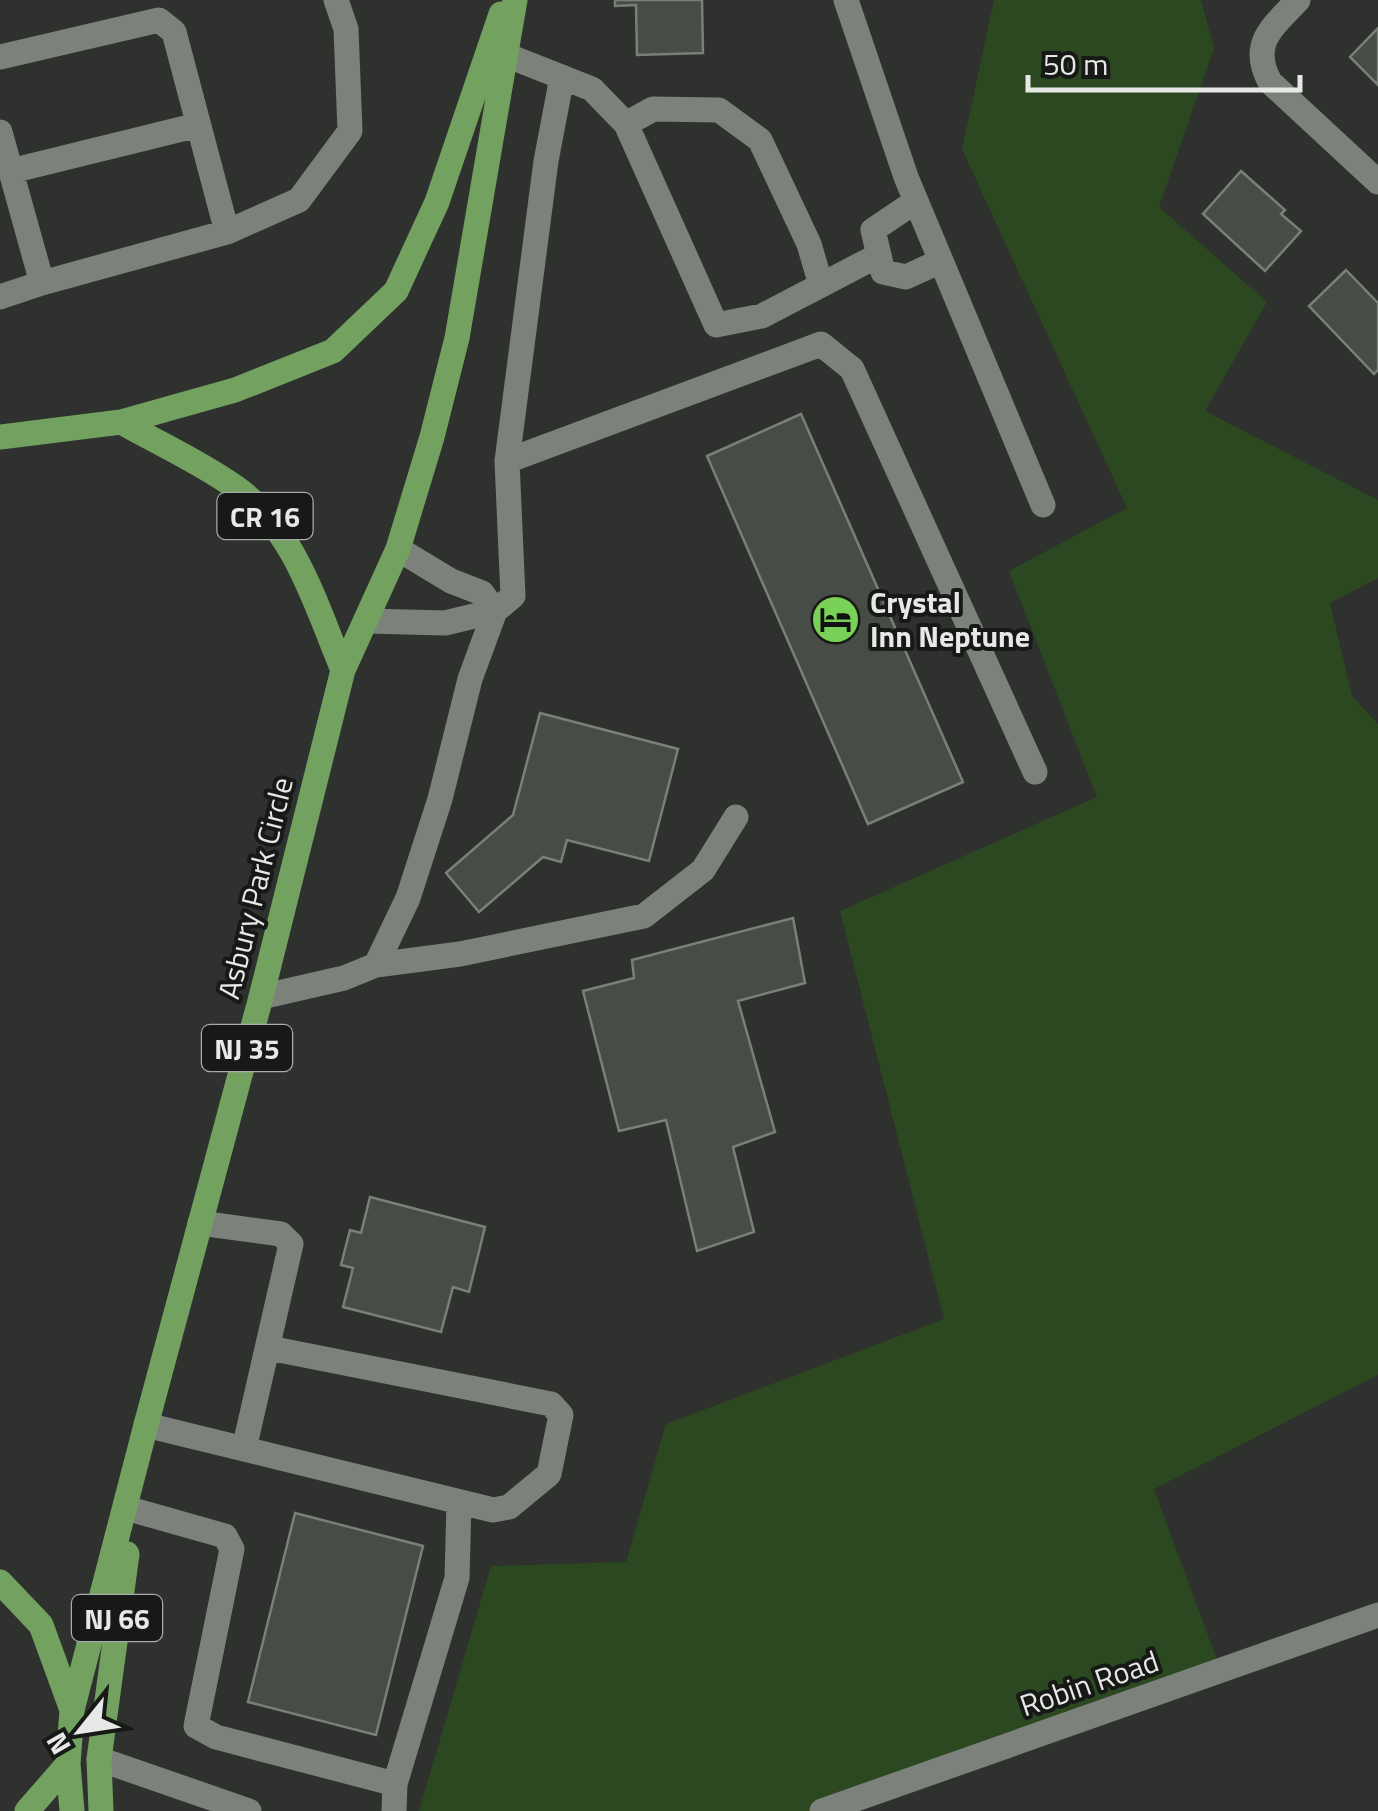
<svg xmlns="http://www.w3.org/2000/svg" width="1378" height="1811" viewBox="0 0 1378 1811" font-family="'Titillium Web',sans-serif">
	<rect width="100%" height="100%" fill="#2e312d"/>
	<path fill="#2c4821" d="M994,0H1201L1214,48L1159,207L1267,302L1205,411L1378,500V578L1330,603L1352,696L1378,724V1375L1154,1489L1221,1671L853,1811H419L491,1566L626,1562L666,1424L944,1319L840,911L1097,797L1009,571L1127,508L962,149Z"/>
	<path fill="#484c47" stroke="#7b7f79" stroke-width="2.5" d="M615,0H702L703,53L637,55L636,5L615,6Z
		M1378,28V85L1350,57Z
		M1241,171L1285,210L1281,214L1301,231L1265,271L1203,214Z
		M1346,270L1378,303V370L1374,374L1309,306Z
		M801,414L963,782L868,824L707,456Z
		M540,713L678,749L649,861L567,840L561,862L543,857L479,912L446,873L513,815Z
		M793,918L805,983L738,1001L775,1132L733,1147L754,1232L697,1251L666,1120L619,1131L583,991L634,978L632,960Z
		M370,1197L485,1227L469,1292L453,1287L441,1332L343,1307L353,1268L341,1265L350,1230L361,1233Z
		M295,1513L423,1546L376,1735L248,1702Z"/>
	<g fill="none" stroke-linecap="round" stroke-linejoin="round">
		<path stroke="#7d817b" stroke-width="25" d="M846,0L906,177L1043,505
			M1298,0C1273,27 1249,43 1270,82L1378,182
			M506,55L592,89L626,124L716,325L762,316L879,255
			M0,57L159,20L174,32L227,232L299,200L350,131L346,29L336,0
			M562,77L546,161L507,461L821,344L852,369L1035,772
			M626,124L653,109L719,110L760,140L809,244L821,285
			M0,132L42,283L227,232
			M11,171L198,125
			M916,201L873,230L883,272L906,277L941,261
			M0,297L42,283
			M367,621L445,623L495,611L482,593L451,581L398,549
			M376,965L460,954L644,916L703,870L736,817
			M261,997L344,978L376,965L408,898L440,799L470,679L495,611L513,596L507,461
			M200,1223L281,1234L291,1244L244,1449
			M146,1425L493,1510L509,1507L549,1474L561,1415L551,1404L269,1348
			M133,1510L225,1536L232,1549L196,1726L216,1737L395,1784
			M99,1759L249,1811
			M394,1811L395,1784L457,1578L459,1502
			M822,1811L1378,1615"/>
		<path stroke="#72a160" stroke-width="25" d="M121,422C158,443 200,462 235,487C295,529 316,606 343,670
			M0,437L121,422L235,390L333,351L396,291L437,202L501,14
			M0,1582L41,1625L72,1710
			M27,1811L68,1764
			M72,1811L68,1764L72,1710L146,1425L261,997L343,670L398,549L432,437L457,338L515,0
			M101,1811L99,1759L127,1554"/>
	</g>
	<defs>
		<symbol id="hotel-disc" viewBox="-11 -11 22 22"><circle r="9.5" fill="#7ad157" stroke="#171917"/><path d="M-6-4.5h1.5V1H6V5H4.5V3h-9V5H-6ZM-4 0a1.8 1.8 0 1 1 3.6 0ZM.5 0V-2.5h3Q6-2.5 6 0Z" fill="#111"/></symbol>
	</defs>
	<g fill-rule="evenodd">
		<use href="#hotel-disc" x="808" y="592" width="55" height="55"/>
	</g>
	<g text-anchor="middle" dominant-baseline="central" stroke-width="8" stroke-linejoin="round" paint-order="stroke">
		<g fill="#171917" stroke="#a8aba8" stroke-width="2.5">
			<rect x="217.5" y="493" width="95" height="46" rx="8"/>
			<rect x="202" y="1025" width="90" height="46" rx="8"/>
			<rect x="72" y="1595" width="90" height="46" rx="8"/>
		</g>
		<g font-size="28" font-weight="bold" fill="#e6e9e6">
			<text x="265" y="516">CR 16</text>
			<text x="247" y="1048">NJ 35</text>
			<text x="117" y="1618">NJ 66</text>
		</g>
		<g font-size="30" font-weight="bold" fill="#e6e9e6" stroke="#171917" text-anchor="start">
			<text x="870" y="602">Crystal<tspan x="870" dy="34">Inn Neptune</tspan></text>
		</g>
		<g font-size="30" fill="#e6e9e6" stroke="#171917">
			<text transform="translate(255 888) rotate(-76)">Asbury Park Circle</text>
			<text transform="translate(1089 1683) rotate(-19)">Robin Road</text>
		</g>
	</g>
	<g transform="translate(80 1731) rotate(240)" stroke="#171917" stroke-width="8" paint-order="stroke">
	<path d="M0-8L18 38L0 25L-18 38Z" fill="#e6e9e6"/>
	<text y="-15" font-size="28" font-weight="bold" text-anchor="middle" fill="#e6e9e6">N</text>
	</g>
	<path d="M1028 75v15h272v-15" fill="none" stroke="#e6e9e6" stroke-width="5"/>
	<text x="1043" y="75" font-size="30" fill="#e6e9e6" stroke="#171917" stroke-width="8" paint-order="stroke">50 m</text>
</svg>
